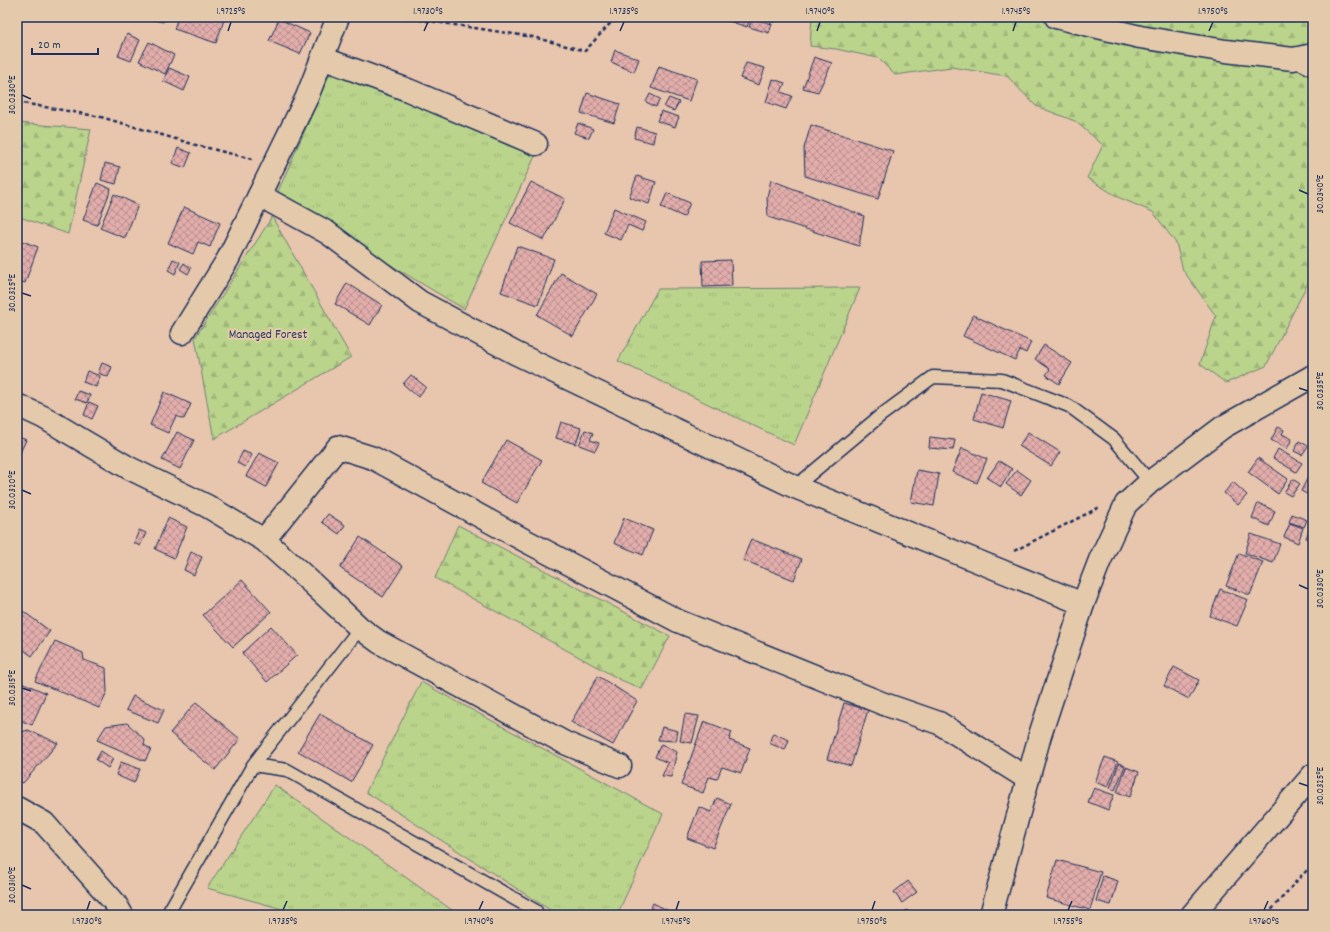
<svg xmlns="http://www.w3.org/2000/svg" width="1330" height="932" viewBox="0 0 1330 932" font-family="Dekko,sans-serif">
	<defs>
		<pattern id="grass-tufts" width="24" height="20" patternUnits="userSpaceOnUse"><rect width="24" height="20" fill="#bbd48b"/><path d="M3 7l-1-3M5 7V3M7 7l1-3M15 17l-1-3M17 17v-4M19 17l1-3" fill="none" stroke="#a0b67a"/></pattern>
		<pattern id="forest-firs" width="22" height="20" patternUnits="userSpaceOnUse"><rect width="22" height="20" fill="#bbd48b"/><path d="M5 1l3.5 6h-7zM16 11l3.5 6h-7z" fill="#a0b67a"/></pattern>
		<pattern id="building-cross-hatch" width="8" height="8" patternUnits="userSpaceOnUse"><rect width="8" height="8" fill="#e2adaa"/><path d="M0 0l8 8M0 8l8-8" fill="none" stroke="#b68d8e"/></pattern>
	</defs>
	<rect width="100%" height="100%" fill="#e8c5ad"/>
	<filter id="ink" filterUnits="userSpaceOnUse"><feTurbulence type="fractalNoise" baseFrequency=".025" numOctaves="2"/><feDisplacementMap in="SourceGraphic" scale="8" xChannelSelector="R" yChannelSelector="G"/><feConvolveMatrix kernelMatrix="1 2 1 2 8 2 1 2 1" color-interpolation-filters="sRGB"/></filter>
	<g filter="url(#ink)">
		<path fill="url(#grass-tufts)" stroke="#6b8274" d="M331,71L536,154L464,309L276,196Z
			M860,288L794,445L618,361L658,289Z
			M421,682L663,814L617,915H558L366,792Z
			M275,785L459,915H304L207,888Z"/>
		<path fill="url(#forest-firs)" stroke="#6b8274" d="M812,17H1313V273L1266,366L1226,383L1200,364L1216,316L1183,270L1176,243L1153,212L1120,198L1087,178L1103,145L1075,121L1036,106L1007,76L951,67L895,75L878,58L836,49L810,46Z
			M17,123L91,129L68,234L17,216Z
			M272,217L351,357L214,439L195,338Z
			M458,525L670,636L642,689L621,680L435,578Z"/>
		<path fill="url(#building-cross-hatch)" stroke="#1b2f5e" d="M142,17H164L163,22Z
			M178,17H225L216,43L174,29Z
			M731,17H750L747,27L729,21Z
			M756,17H776L774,22Z
			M752,18L772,24L769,33L749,27Z
			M279,19L310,33L300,54L269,41Z
			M127,34L140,40L131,61L118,56Z
			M149,42L174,55L165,74L139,61Z
			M615,50L639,59L634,72L611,62Z
			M814,57L832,63L818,92L803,88Z
			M746,63L765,68L759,85L740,78Z
			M659,66L697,79L689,101L651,88Z
			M169,68L190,77L184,91L163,81Z
			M773,79L785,83L781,92L792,96L786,109L766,102Z
			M587,93L620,104L614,123L581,113Z
			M650,94L660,99L656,107L646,102Z
			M669,98L679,102L674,111L664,107Z
			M661,111L679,117L675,127L657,121Z
			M578,123L593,129L589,138L574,133Z
			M811,125L893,151L878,199L805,176L804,148Z
			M637,127L655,132L653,143L634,138Z
			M178,148L191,153L185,168L172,163Z
			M105,163L120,167L116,184L101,180Z
			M637,176L656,182L649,204L629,197Z
			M771,180L864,216L859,246L768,217L767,197Z
			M531,182L565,199L544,240L510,223Z
			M97,183L111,189L97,225L83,220Z
			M667,193L690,203L684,217L661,207Z
			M114,194L138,205L125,238L100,228Z
			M184,207L220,223L210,247L198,242L193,254L168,243Z
			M614,208L646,222L642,231L628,225L621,240L604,233Z
			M17,239L38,247L25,283L17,280Z
			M517,246L554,259L538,305L501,292Z
			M173,259L180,262L175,274L168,270Z
			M731,260L732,286L703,287L702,261Z
			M184,263L191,268L188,274L180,269Z
			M561,273L597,294L573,336L537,315Z
			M347,283L382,305L370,325L335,304Z
			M973,315L1031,342L1026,353L1020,350L1015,360L963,336Z
			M1044,345L1072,363L1059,384L1046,375L1050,369L1035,359Z
			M102,363L112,367L108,377L98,373Z
			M87,371L100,376L96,387L83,382Z
			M411,375L426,387L418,397L403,384Z
			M78,391L90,395L87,403L75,399Z
			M164,392L191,404L184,419L176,416L168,433L150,425Z
			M981,392L1011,401L1003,428L974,419Z
			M89,402L98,406L92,419L84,415Z
			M561,422L581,428L576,444L556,438Z
			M1278,427L1284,430L1282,434L1292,439L1287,449L1271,440Z
			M585,430L593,433L590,440L599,443L595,451L579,445Z
			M177,432L194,440L180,469L162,460Z
			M1028,432L1060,452L1051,466L1019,446Z
			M17,436L26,440L17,459Z
			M930,437L955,440L953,450L929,448Z
			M506,440L542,460L517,503L481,483Z
			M1299,441L1308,446L1302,455L1294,451Z
			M962,448L987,459L977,483L952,472Z
			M1278,449L1302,463L1296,472L1273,458Z
			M243,451L252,455L245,467L237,463Z
			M259,453L279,463L266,487L246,476Z
			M1258,458L1288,479L1278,494L1248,472Z
			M999,461L1012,469L1001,487L987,478Z
			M917,470L939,474L934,506L911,502Z
			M1017,470L1031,480L1021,495L1006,484Z
			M1308,477L1313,480V497L1301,491Z
			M1293,479L1300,484L1291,496L1284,492Z
			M1233,482L1247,495L1238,505L1224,493Z
			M1258,503L1275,511L1269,526L1252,518Z
			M328,514L345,525L339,534L322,522Z
			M1292,514L1307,520L1304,527L1289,522Z
			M168,518L187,527L174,558L155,549Z
			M624,518L653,530L643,555L614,543Z
			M1313,520V541L1306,538Z
			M1290,523L1303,528L1298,543L1284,537Z
			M139,530L146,533L140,546L134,543Z
			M1251,534L1280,544L1273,563L1245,553Z
			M360,537L403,566L383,597L340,568Z
			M751,539L802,559L794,580L743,560Z
			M191,552L202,557L194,575L184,570Z
			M1239,553L1263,562L1250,595L1226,586Z
			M242,580L271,612L233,647L203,615Z
			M1220,589L1248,600L1237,626L1210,616Z
			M20,609L50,631L32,656L17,645V614Z
			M271,626L297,655L267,682L242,653Z
			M55,641L83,653L84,660L106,668L107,692L99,708L35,681Z
			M1174,667L1199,680L1189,699L1164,686Z
			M598,676L637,701L613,745L571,722Z
			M21,682L46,693L32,725L17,719V690Z
			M133,696L164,710L158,723L126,710Z
			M196,702L240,739L215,770L170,733Z
			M844,703L868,710L851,766L827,759Z
			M320,714L373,745L351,782L298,751Z
			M685,714L699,716L692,743L680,741Z
			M704,721L732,732L729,740L750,748L741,773L722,767L717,779L709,777L703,793L681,785Z
			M127,723L145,740L144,745L151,749L145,761L97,740L106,726Z
			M662,727L678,731L676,741L658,740Z
			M28,730L58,743L23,783L17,780V745L22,732Z
			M773,733L789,740L785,750L769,743Z
			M661,744L677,752L671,777L662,776L668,763L655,757Z
			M101,751L113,759L108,768L96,760Z
			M1105,757L1118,762L1108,787L1095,782Z
			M121,762L140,769L134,783L116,775Z
			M1119,763L1125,766L1115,790L1110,788Z
			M1126,767L1139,772L1130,797L1117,792Z
			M1094,788L1114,795L1108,810L1088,802Z
			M717,798L731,804L713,848L687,838L699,807L711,812Z
			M1057,860L1101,872L1090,910L1046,898Z
			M1103,876L1118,881L1111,905L1096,901Z
			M908,881L917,892L902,903L894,892Z
			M653,903L677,915H647Z
			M907,910L911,915H901Z"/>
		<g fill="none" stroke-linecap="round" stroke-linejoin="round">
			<defs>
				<path id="service" d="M1294,60L1313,70
					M795,487L880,416L933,377L1002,380L1069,406L1114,439L1150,482
					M360,628L253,765L287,770L536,911
					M167,915L253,765"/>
				<path id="minor" d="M1056,17L1140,37L1226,51L1293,59L1313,55
					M322,58L408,90L536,144
					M259,195L328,233L420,302L515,353L795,487L1083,604
					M182,333L228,259L307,97L338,17
					M17,405L43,417L129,468L207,506L264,540L301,573L360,628L379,642L565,743L620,766
					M264,540L338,447L373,458L524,540L678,621L884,704L939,723L1028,779
					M17,808L44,823L115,903L122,915"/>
				<path id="tertiary" d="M991,915L1040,735L1083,604L1100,560L1126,504L1150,482L1223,427L1313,376"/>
				<path id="secondary" d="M1192,915L1313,775"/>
			</defs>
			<use href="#service" stroke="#1b2f5e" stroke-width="15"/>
			<use href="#minor" stroke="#1b2f5e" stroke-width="25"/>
			<use href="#tertiary" stroke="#1b2f5e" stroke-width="25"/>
			<use href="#secondary" stroke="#1b2f5e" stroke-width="25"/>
			<path stroke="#1b2f5e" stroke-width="2.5" stroke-dasharray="4 3" stroke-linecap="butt" d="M398,17L436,22L533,37L585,51L616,17
				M17,102L101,117L196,145L252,159
				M1014,551L1100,507
				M1267,915L1301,876L1313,865"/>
			<use href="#service" stroke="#e4caab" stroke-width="12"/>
			<use href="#minor" stroke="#e4caab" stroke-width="22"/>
			<use href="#tertiary" stroke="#e4caab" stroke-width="22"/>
			<use href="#secondary" stroke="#e4caab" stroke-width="22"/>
		</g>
	</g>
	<path fill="none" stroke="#1b2f5e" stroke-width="1.5" d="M228,31L231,22M424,31L428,22M620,31L624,22M817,31L820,22M1013,31L1016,22M1209,31L1213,22M22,95L31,99M1299,190L1308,194M22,293L31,296M1299,388L1308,391M22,490L31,494M1299,585L1308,589M22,688L31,691M1299,783L1308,786M22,885L31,889M87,910L90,901M283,910L287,901M479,910L483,901M676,910L679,901M872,910L875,901M1068,910L1072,901M1264,910L1268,901"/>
	<g text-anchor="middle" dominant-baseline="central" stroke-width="4" stroke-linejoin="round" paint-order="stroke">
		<g font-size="13" fill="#2b4062" stroke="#e4caab">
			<text x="268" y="335">Managed Forest</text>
		</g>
	</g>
	<rect width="1330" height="932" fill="none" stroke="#e4caab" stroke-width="44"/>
	<path d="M32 48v6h66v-6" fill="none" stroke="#1b2f5e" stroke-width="2"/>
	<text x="38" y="48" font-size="12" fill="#1b2f5e" stroke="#e4caab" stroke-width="3" paint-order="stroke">20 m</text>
	<rect x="22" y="22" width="1286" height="888" fill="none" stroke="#1b2f5e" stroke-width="1.5"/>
	<g font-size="10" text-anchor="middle" fill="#1b2f5e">
		<text x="231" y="14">1.9725°S</text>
		<text x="428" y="14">1.9730°S</text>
		<text x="624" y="14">1.9735°S</text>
		<text x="820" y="14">1.9740°S</text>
		<text x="1016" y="14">1.9745°S</text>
		<text x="1213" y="14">1.9750°S</text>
		<text transform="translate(11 95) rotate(-90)" y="4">30.0330°E</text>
		<text transform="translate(1319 194) rotate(-90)" y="4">30.0340°E</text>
		<text transform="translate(11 293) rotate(-90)" y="4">30.0325°E</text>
		<text transform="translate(1319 391) rotate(-90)" y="4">30.0335°E</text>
		<text transform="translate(11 490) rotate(-90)" y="4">30.0320°E</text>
		<text transform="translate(1319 589) rotate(-90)" y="4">30.0330°E</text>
		<text transform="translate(11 688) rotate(-90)" y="4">30.0315°E</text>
		<text transform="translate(1319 786) rotate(-90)" y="4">30.0325°E</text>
		<text transform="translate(11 885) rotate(-90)" y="4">30.0310°E</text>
		<text x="87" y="924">1.9730°S</text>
		<text x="283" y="924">1.9735°S</text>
		<text x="479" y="924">1.9740°S</text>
		<text x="676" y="924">1.9745°S</text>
		<text x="872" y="924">1.9750°S</text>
		<text x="1068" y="924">1.9755°S</text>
		<text x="1264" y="924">1.9760°S</text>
	</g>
</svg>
